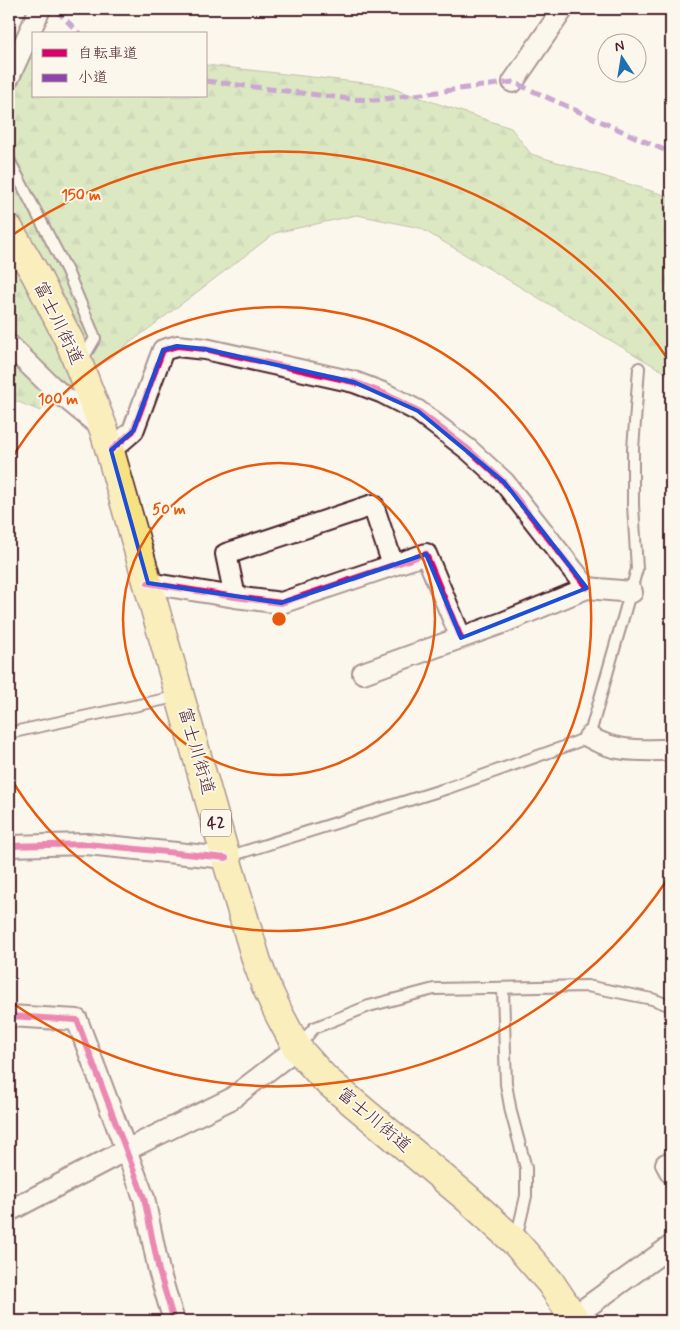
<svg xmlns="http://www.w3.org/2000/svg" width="680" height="1330" viewBox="0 0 680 1330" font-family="Mynerve,'Klee One',sans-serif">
	<defs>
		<pattern id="forest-firs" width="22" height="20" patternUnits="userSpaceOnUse" patternTransform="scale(1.25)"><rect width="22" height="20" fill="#b3d58f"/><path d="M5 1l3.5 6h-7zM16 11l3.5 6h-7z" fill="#9bb67c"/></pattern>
	</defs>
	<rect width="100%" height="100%" fill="#fbf7ec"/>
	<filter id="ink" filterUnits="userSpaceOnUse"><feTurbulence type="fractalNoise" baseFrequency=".02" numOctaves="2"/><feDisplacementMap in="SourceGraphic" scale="10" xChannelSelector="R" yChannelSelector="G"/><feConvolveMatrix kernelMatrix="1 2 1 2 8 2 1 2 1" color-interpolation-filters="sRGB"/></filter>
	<g filter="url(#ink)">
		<path fill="url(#forest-firs)" stroke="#7e7a5d" d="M34,58V96H206V65L382,85L511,128L531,154L671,197V376L420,228L357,215L275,233L40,411L9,398V61Z"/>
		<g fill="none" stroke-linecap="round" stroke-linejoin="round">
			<defs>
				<path id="service" d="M9,160L67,271L95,338L81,362
					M9,733L180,696
					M227,857L448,788L569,745L589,737L637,569L633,505V449L639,368
					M503,989L506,1084L511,1112L526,1168V1196L516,1239
					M298,1047L314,1028L369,1006L434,989L587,986L652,999L671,1006"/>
				<path id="minor" d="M9,77L40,9
					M513,82L563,9
					M9,345L51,386L102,428
					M111,450L133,431L163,350L177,346L205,349L354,382L383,393L418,411L469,450L504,482L587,588
					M148,583L235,597L281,603L426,554L461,638
					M235,597L226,554L373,505L393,565
					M363,673L502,623L587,588L632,592
					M589,737C617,753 640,750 671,750
					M9,846L87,844L226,858
					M9,1016L77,1020L144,1198L159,1271L174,1321
					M666,1164L671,1173
					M9,1211L126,1150L231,1099L297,1048
					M573,1317L671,1246"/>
				<path id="primary" d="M9,229L36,275L70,342L104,430L226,858L257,962L266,986L279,1014L297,1048L325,1079L467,1198L515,1242L550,1282L576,1321"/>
			</defs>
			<use href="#service" stroke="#4a1f2b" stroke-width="14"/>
			<use href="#minor" stroke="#4a1f2b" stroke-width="24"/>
			<use href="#primary" stroke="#4a1f2b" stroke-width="31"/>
			<use href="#service" stroke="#fbf7ec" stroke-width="10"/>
			<use href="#minor" stroke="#fbf7ec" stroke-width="20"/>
			<use href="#primary" stroke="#f6e281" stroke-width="28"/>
			<path stroke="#8e44ad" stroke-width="5" stroke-dasharray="10 5" stroke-linecap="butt" d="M58,9L60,14L80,34
				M206,81L350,99L376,100L513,82L671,153"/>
			<defs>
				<path id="cycleway" d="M111,450L133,431L163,350L177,346L205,349L354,382L383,393L418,411L469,450L504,482L587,588
					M148,583L235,597L281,603L426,554L461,638
					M9,846L87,844L226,858
					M9,1016L77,1020L144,1198L159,1271L174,1321"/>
			</defs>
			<use href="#cycleway" stroke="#fbf7ec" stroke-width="9"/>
			<use href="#cycleway" stroke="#d6006c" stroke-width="6"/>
		</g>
	</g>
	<path d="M0 0H680V1330H0ZM177,346L205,349L354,382L418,411L504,482L587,588L461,638L426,554L281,603L148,583L111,450L133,431L163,350Z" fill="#fbf7ec" fill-opacity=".55" fill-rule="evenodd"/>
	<path fill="none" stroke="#1d4ed8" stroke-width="4" stroke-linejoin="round" d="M177,346L205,349L354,382L418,411L504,482L587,588L461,638L426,554L281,603L148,583L111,450L133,431L163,350Z"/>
	<g fill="none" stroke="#e8590c" stroke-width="2.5">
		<circle cx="279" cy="619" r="156"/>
		<path d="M9 463A312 312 0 1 1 9 775"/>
		<path d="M669 877A468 468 0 0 1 11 1002M11 236A468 468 0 0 1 669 361"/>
	</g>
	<g text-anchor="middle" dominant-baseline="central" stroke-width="4" stroke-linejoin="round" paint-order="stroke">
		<rect fill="#fbf7ec" stroke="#7f6065" stroke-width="1" x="201" y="809.5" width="30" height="27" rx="4"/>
		<g font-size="16" font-weight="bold" fill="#4a1f2b">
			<text x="216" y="823">42</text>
		</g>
		<g font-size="18" fill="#4a1f2b" stroke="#fbf7ec">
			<text transform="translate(58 323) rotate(64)">富士川街道</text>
			<text transform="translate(196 751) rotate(74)">富士川街道</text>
			<text transform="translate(374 1120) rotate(40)">富士川街道</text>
		</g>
	</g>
	<circle cx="279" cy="619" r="8" fill="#e8590c" stroke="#fbf7ec" stroke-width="2.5"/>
	<g font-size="15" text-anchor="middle" font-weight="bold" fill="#e8590c" stroke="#fbf7ec" stroke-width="4" stroke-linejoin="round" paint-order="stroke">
		<text x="81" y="200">150 m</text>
		<text x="58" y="404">100 m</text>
		<text x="169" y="514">50 m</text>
	</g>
	<rect width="680" height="1330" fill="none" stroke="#fbf7ec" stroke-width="30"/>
	<rect x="15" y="15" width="650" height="1300" fill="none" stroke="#4a1f2b" stroke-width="2" filter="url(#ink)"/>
	<rect x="32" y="32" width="175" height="65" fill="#fbf7ec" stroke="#b4a19f"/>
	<rect x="42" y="49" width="25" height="8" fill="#d6006c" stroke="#b4a19f"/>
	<text x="78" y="58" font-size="15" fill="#4a1f2b">自転車道</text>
	<rect x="42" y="74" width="25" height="8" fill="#8e44ad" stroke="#b4a19f"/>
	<text x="78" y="82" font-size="15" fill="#4a1f2b">小道</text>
	<g transform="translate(622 58) rotate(348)"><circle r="24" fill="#fbf7ec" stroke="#b4a19f"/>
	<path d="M0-4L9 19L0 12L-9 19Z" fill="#1f6fb2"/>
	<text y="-8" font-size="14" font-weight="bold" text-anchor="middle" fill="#4a1f2b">N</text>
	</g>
</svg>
